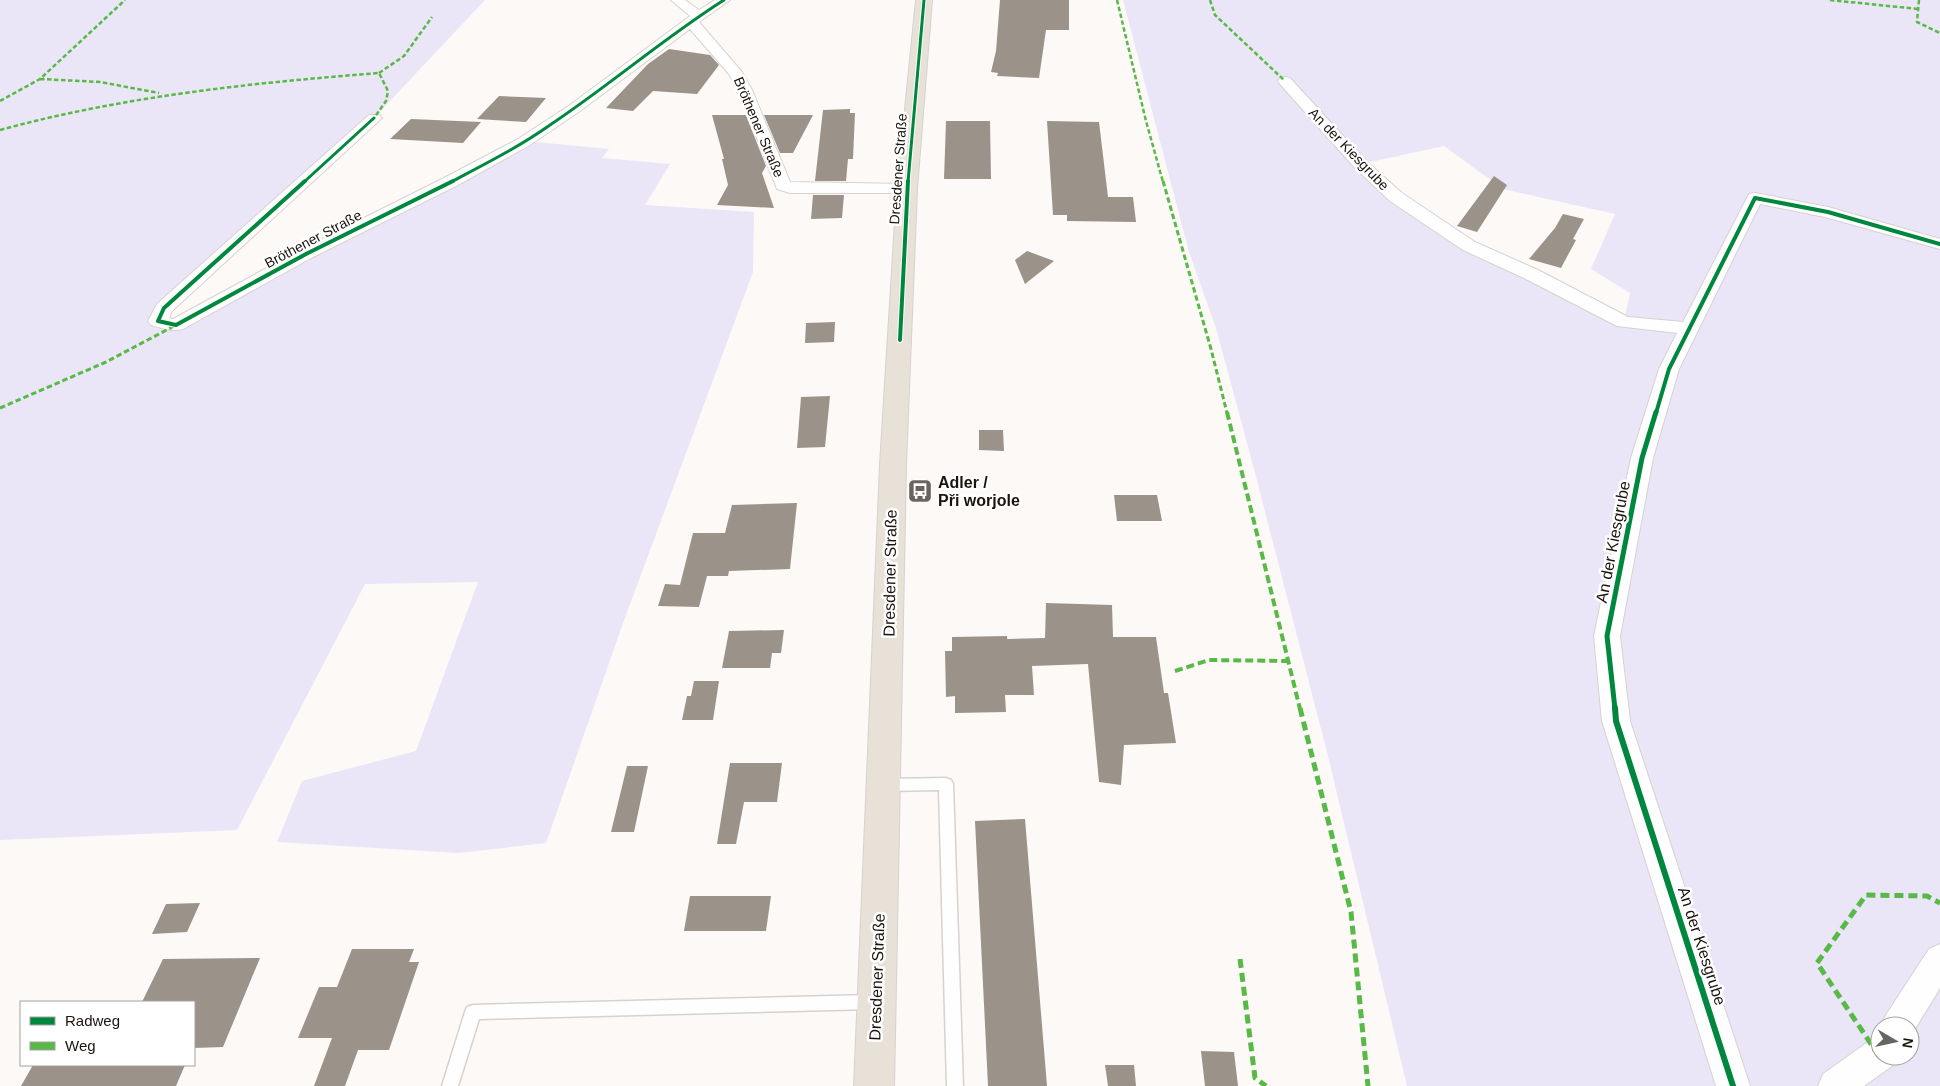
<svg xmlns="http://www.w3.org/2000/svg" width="1940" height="1086" viewBox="0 0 1940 1086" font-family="Arial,sans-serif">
	<rect width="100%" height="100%" fill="#fcf9f7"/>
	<path fill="#eae5f7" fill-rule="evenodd" d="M0,0H485L374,118L158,321L176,325L525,141L609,149L602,158L670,164L645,205L754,212L753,272L622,626L546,843L459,853L277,842L302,781L416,751L478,582L365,584L237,830L0,840Z
		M1123,0H1940V1086H1407L1328,756L1254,469L1216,328L1189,252ZM1444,146L1503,189L1615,214L1591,269L1630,293L1624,321L1469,246L1361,164ZM1880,1026H1910V1056H1880Z"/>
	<path fill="#9b928a" d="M1000,0H1069V30H1046L1039,78L997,76L998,73L991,72L996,51Z
		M669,49L710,55L719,65L697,94L653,91L633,111L606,108L648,64Z
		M499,96L546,98L526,122L477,119Z
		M850,109V113H855L853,159H848L846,181H815L823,110Z
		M712,115H746L766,166L762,173L774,208L717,205L728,185L722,159H724Z
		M764,115H813L793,153H780Z
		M411,119L481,122L463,143L390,139Z
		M946,121H990L991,179H944Z
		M1047,121L1099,122L1108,197H1133L1136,222L1067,221V215H1053Z
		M1494,176L1507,185L1477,232L1457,226Z
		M813,195H844L842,218L811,219Z
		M1563,214L1584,219L1573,239L1576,240L1561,268L1529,259L1555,228Z
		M1027,251L1054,261L1025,284L1015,260Z
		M835,322L834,342L805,343L806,323Z
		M830,396L825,447L797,448L801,397Z
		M979,430H1003L1004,451L979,450Z
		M1114,495H1157L1162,521H1117Z
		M797,503L790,569L729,571L728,576H707L699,607L658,606L665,584L680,585L693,533H725L732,505Z
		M1046,603L1112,605L1113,637H1156L1164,693H1168L1176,743L1124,745L1121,785L1099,782L1088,664L1032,666L1034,695H1005L1006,712L955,713V696L946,697L945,651H952V637L1007,636V639L1045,638Z
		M784,630L781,653H772L770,668H722L729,631Z
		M694,681H719L713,720H682L687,696H691Z
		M730,763H782L777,802H744L736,844H717Z
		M627,766H648L634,832H611Z
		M1025,819L1047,1086H988L975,821Z
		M690,896H771L766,931H684Z
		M200,903L187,932L152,934L166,904Z
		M352,949H414L409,962H419L389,1050H358L345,1086H314L332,1038H298L319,987H337Z
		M260,958L223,1047L194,1048V1002H142L163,959Z
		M1201,1051L1234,1052L1238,1086H1205Z
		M33,1065H185L176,1086H21Z
		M1105,1065H1134L1136,1086H1108Z"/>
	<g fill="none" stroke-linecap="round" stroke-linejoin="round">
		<defs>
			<path id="service" d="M946,778L951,780L953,784L963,1086H947L939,790L884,791L879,789L877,785L879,781L884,779Z
				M872,995L878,997L880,1002L878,1007L872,1009L479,1019L458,1086H442L465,1012L467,1007L473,1005Z"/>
			<path id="minor" d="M671,0H685L699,10L715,0H730L699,22L742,72L752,90L790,182L907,184L913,185L915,189L913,193H790L777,189L738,90L729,74L690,29L580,111L530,145L456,186L313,257L183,329C172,332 162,328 151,325L148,321L157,304L369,115H379L382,118L172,311L169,318L173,319L300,250L444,178L518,139L570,105L690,16Z
				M1285,77L1290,78L1366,161L1402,193L1475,242L1538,270L1628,317L1683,322L1749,194L1755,193L1828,207L1940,239V249L1825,217L1760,204L1679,369L1653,458L1620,636L1630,721L1750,1086H1716L1602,721L1594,636L1631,458L1659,369L1677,333L1617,326L1524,278L1463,250L1390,201L1354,167L1280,84L1278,81L1280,78Z
				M1940,944V988L1910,1037V1026H1881L1886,1015L1929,949Z
				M1880,1037V1056H1896L1892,1066L1864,1086H1818L1823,1074L1868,1042Z"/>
			<path id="primary" d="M916,0H932L917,189L906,465L894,1086H854L880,465L897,189Z"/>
		</defs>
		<use href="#service" stroke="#d7d2ce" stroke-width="3"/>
		<use href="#minor" stroke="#d7d2ce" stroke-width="2"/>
		<use href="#primary" stroke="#d5d2d0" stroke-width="2"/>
		<use href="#service" fill="#fffefe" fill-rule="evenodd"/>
		<use href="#minor" fill="#fffefe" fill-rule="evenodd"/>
		<use href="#primary" fill="#e8e1d8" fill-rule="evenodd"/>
		<path stroke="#58b947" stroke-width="2.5" stroke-dasharray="4.5 2.5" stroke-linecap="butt" d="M1117,0L1146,121L1163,182
			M1210,0L1215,15L1285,81
			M1830,0L1918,9
			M1919,0L1917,22L1940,33
			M379,73L404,56L432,17
			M40,79L100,82L159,93
			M0,101L40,79L125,0
			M0,130C125,96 251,83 379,73L388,91L386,101L374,118"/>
		<path stroke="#58b947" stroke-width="3" stroke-dasharray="5.5 3" stroke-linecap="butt" d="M1163,181L1211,349L1227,413
			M0,408L106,362L176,325"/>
		<path stroke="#58b947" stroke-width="4" stroke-dasharray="8 4" stroke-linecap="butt" d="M1227,412L1300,709
			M1175,671L1209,660L1287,661"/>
		<path stroke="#58b947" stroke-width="5" stroke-dasharray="9 5" stroke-linecap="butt" d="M1300,708L1351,912L1368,1086
			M1240,959L1255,1078L1266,1086
			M1879,1056L1817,963L1866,895L1927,896L1940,903"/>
		<defs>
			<path id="cycleway-far3" d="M304,182L374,118
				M451,182C485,164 519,147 550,125C610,85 664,38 724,0
				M908,182L924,0"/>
			<path id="cycleway-far2" d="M305,181L164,308L158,321L176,325L306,254L453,181
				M900,340L908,181
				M1656,413L1669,369L1755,198L1828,212L1940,244"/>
			<path id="cycleway-far1" d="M1615,709L1607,636L1642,458L1656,412"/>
			<path id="cycleway" d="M1615,708L1616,721L1733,1086"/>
		</defs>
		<use href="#cycleway-far3" stroke="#fff" stroke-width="5"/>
		<use href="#cycleway-far2" stroke="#fff" stroke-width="6"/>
		<use href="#cycleway-far1" stroke="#fff" stroke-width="8"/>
		<use href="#cycleway" stroke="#fff" stroke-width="9"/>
		<use href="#cycleway-far3" stroke="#00873e" stroke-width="3"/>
		<use href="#cycleway-far2" stroke="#00873e" stroke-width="4"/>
		<use href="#cycleway-far1" stroke="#00873e" stroke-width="5"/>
		<use href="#cycleway" stroke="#00873e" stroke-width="6"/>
	</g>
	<defs>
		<symbol id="bus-square" viewBox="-11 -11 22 22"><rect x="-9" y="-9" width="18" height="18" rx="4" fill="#6a645f" stroke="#fff"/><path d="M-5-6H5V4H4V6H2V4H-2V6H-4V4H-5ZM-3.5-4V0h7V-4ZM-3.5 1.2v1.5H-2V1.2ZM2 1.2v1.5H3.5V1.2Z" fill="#fff"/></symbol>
	</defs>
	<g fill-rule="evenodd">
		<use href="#bus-square" x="906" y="477" width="28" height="28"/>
	</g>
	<g text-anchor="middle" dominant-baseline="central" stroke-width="5" stroke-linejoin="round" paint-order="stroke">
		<g font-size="14" fill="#1b130d" stroke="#fff">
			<text transform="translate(759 127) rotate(67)">Bröthener Straße</text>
			<text transform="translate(1349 149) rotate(46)">An der Kiesgrube</text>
			<text transform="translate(898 169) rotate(-86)">Dresdener Straße</text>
			<text transform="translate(313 239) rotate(-28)">Bröthener Straße</text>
		</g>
		<g font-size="16" font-weight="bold" fill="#1b130d" stroke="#fff" text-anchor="start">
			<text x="938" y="482">Adler /<tspan x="938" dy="18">Při worjole</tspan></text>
		</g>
		<g font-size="16" fill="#1b130d" stroke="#fff">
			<text transform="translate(1613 542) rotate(-79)">An der Kiesgrube</text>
			<text transform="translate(890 573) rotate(-89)">Dresdener Straße</text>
			<text transform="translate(1702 946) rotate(72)">An der Kiesgrube</text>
			<text transform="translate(877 977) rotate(-88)">Dresdener Straße</text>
		</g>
	</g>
	<rect x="20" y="1001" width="175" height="65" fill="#ffffff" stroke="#a4a19e"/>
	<rect x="30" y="1017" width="25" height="8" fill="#00873e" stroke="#a4a19e"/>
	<text x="65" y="1026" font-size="15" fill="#1b130d">Radweg</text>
	<rect x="30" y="1042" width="25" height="8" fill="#58b947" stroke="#a4a19e"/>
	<text x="65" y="1051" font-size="15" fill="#1b130d">Weg</text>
	<g transform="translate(1895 1041) rotate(99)"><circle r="24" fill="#ffffff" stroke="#a4a19e"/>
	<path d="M0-4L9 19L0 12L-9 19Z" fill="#6a645f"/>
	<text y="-8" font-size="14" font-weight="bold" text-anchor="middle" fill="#1b130d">N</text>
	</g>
</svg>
